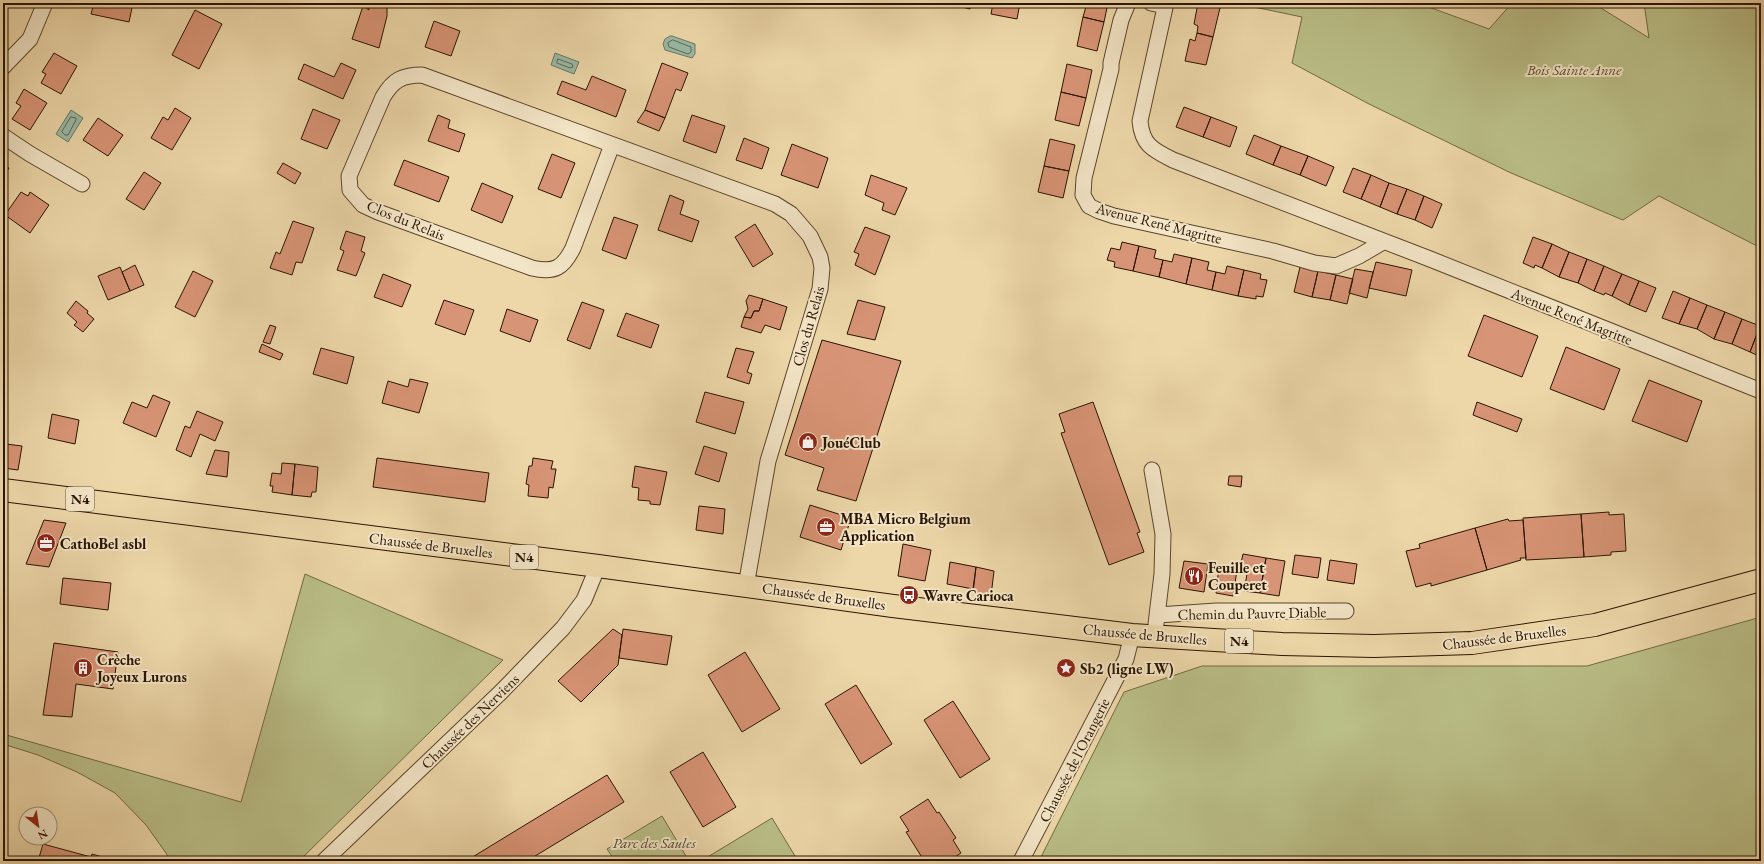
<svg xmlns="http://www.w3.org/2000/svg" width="1764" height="864" viewBox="0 0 1764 864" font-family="'EB Garamond',serif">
	<rect width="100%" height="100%" fill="#edd7a9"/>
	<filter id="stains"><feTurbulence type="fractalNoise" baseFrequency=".005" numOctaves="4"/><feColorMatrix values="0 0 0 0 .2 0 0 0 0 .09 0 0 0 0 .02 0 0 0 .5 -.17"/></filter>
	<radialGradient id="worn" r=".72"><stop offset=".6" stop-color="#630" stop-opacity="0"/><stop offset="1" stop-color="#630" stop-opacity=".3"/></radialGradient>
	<path fill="#babe87" stroke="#726944" d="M1235,3H1418L1489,29L1512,3H1593L1649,38L1644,3H1761V248L1659,196L1623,220L1511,173L1369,104L1292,63L1302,17Z
		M305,574L503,660L299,861H170L166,853L146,825L115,793L77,772L38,755L3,744V734L241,802Z
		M1761,617V861H1039L1124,692L1202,666H1587Z
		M662,816L689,861H615L607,849Z
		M772,818L798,861H701Z"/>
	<path fill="#99baa6" stroke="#6d7864" d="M670,36H672L695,44V54L692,58L665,50L663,44L665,39Z
		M555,53L579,62L574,74L551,65Z
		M71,110L83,118L68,142L56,134Z"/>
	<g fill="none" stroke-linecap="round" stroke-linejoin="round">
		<path stroke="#626753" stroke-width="1" d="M673,40L691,47V52L688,54L669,47L668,43Z
			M558,59L572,64L573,67L570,68L557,63Z
			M71,117L76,118V120L68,135H65L62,132Z"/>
	</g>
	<path fill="#d89476" stroke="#2a1400" d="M94,3H133L129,22L91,14Z
		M368,3H387V16L379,48L352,39L363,6L369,10Z
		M946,3H971L970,9Z
		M993,3H1020L1017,19L991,14Z
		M1087,3H1108L1104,22L1083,17Z
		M1198,3L1220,8L1213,37L1197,33L1198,26L1194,24Z
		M195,10L222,24L199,69L172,55Z
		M1083,17L1104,22L1097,51L1077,46Z
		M434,21L460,31L451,56L425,47Z
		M1197,33L1213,37L1206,65L1185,61L1190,39L1195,41Z
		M54,53L77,66L61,94L41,83L46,74L42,72Z
		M341,63L356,70L343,99L298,79L304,64L334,77Z
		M662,63L688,73L681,91L676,89L665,118L645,110Z
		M1067,64L1092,70L1086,98L1061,92Z
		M592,76L626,90L616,117L557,94L562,81L586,90Z
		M24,89L47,103L30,130L12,119L21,106L16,103Z
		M1061,92L1086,98L1079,126L1055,120Z
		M1184,107L1211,117L1203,137L1176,127Z
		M175,108L191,118L172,150L151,138L163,117L168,120Z
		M313,109L340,120L327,149L301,139Z
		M645,110L665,118L659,131L637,122Z
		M438,115L450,120L448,128L465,134L459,152L428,141Z
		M692,115L725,126L716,153L683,141Z
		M1211,117L1237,127L1230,147L1203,137Z
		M98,118L123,135L108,156L83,140Z
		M1254,135L1281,146L1273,165L1246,154Z
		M744,138L769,148L762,169L736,160Z
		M1050,139L1075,145L1069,171L1044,166Z
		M792,144L828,158L818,188L781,175Z
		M1281,146L1308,156L1300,175L1273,165Z
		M552,154L575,163L561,198L538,189Z
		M1308,156L1334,167L1326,186L1300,175Z
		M404,160L449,177L439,202L394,185Z
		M283,163L301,173L295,184L277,173Z
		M3,165L9,168L3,178Z
		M1044,166L1069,171L1063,198L1038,192Z
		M1353,168L1371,175L1361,199L1343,192Z
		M144,172L161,183L144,210L126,199Z
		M871,175L907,188L895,215L882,210L884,203L865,195Z
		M1371,175L1389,183L1380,207L1361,199Z
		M482,183L513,196L502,223L471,210Z
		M1389,183L1407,189L1397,214L1380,207Z
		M1407,189L1424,196L1415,220L1397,214Z
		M21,192L28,196L30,192L49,205L30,233L5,215Z
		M670,195L684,201L680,214L699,221L692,242L658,230Z
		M1424,196L1442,204L1432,228L1415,220Z
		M614,217L638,225L626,259L602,250Z
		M293,221L314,228L302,263L296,262L292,275L270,268L276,252L280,254Z
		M755,224L773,254L753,267L735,237Z
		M865,227L890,236L875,275L855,265L859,254L854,252Z
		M346,231L365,237L361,251L365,253L356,276L337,270L344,251L340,249Z
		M1533,237L1552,244L1542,268L1535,265L1534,268L1523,263Z
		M1122,242L1139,246L1133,271L1114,267L1115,262L1107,260L1111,248L1120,250Z
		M1552,244L1569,252L1559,277L1542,268Z
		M1139,246L1156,250L1154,258L1163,260L1159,277L1133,271Z
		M1569,252L1587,259L1578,283L1559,277Z
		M1174,254L1192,258L1186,284L1159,277L1163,260L1172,262Z
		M1192,258L1209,262L1207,270L1216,272L1212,290L1186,284Z
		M1587,259L1604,266L1594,291L1578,283Z
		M1376,262L1412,270L1406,296L1369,288Z
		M135,265L144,285L130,291L122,272Z
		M1227,266L1244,270L1238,296L1212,290L1216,272L1225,274Z
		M1604,266L1622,274L1612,296L1605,293L1604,295L1594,291Z
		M120,267L130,291L108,300L98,276Z
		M1300,267L1318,271L1312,297L1294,292Z
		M1355,269L1373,272L1367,298L1349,293Z
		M1244,270L1261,274L1260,279L1267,280L1263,297L1256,296V299L1238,296Z
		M193,271L213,281L195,317L175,307Z
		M1318,271L1336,275L1330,300L1312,297Z
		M383,274L411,285L402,307L374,297Z
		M1622,274L1639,281L1629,305L1612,296Z
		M1336,275L1353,279L1347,304L1330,300Z
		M1639,281L1656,288L1646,312L1629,305Z
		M1673,291L1690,298L1679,324L1662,318Z
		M749,295L763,299L759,311H754L751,318L744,317L748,309L746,301Z
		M1690,298L1707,305L1697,329L1679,324Z
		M763,299L787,307L780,330L765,325L761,333L741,327L744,317L751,318L754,311H759Z
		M444,300L474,310L465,335L435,324Z
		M858,300L885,307L875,340L847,334Z
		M76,301L88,311L87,313L94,319L83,332L74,325L77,322L67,313Z
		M582,302L604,310L590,349L567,340Z
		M1707,305L1725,312L1714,339L1697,329Z
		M507,309L538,320L530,342L500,331Z
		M1725,312L1742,319L1732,344L1714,339Z
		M626,313L659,325L651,348L617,336Z
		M1484,315L1538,336L1522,377L1468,356Z
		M1742,319L1760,326L1750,352L1732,344Z
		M270,325L276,327L270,344L263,342Z
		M1760,326L1761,354L1759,356L1750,352Z
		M822,340L901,361L856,501L817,490L824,468L785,455Z
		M262,344L283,354L280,360L259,352Z
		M1566,347L1620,369L1604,410L1550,389Z
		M321,348L354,357L347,384L313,374Z
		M736,348L754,352L747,372L752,374L749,384L727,377Z
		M410,379L428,383L419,413L382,403L388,381L408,387Z
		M1649,380L1702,401L1687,442L1632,421Z
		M705,392L744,402L735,434L696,422Z
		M153,395L170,402L156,437L123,423L132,402L147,408Z
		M1093,402L1140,532L1137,533L1144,552L1109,565L1061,433L1065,432L1059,414Z
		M1477,402L1522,419L1517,432L1473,415Z
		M197,411L223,422L215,441L200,434L191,457L176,450L185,426L190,428Z
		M52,414L79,420L75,444L48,438Z
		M6,444L22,446L18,470L3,468V458Z
		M704,446L727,453L719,482L695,474Z
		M215,450L229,452L227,477L206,474Z
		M377,458L489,473L485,502L373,487Z
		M533,458L553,461L551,469H556L553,488L549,487L548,498L528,496L529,485L526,484L529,466H532Z
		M282,463L295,464L292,495L272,492L273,486H270L272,473L281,474Z
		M295,464L318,467L316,492H312L311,497L292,495Z
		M635,466L667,472L660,505L650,504V501L638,500L639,488L632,487Z
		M1229,476H1242L1241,487L1228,485Z
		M810,505L851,518L841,550L800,537Z
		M699,506L725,509L723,534L696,530Z
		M1609,512V515L1624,514L1626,551L1611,552V555L1584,557L1581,514Z
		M1581,514L1584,557L1526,560L1523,518Z
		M1508,519L1509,521L1523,520L1526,558H1520L1521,560L1487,570L1475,528Z
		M44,520L66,523L49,567L26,564Z
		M1475,528L1487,570L1431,586V583L1416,587L1406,551L1420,548L1419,544Z
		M903,544L931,550L925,581L898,576Z
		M1243,554L1266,558L1260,593L1244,591L1247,574L1239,572Z
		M1295,555L1321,558L1318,578L1292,574Z
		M1266,558L1285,561L1279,596L1260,593Z
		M1330,560L1357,564L1354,584L1327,580Z
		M1184,561L1208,564L1204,592L1179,588Z
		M950,562L976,567L973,589L947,584Z
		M1219,566L1237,570L1233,596L1216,593Z
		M976,567L994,571L991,596L973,593Z
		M63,578L111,583L108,610L60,604Z
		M613,629L622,635L618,665L581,702L558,681Z
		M623,629L672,636L667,665L619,658Z
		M54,643L118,652L113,689L76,684L72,717L43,715Z
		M745,652L780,709L742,732L708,675Z
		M856,685L892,744L861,764L825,704Z
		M953,701L990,759L960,778L924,720Z
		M703,752L736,807L703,827L670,772Z
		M607,775L624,802L527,861H466Z
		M928,799L937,813L939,812L956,838L953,840L961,853L949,861H928L925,857L923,859L906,832L909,831L900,817Z
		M43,844L91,857L92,854L109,859L108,861H38Z"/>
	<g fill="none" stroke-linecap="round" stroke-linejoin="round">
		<defs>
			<path id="minor" d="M1128,3L1121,20L1111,63V69L1084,178L1083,195L1089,206L1099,211L1114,216L1273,251L1314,263L1336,266L1359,256L1383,242
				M1151,3L1165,6
				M1166,3L1140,121C1142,145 1153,150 1173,160L1430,259L1761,391
				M3,67L30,39L45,3
				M3,136L30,154L82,184
				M612,145L573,248C563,268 555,273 532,268L378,212L363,205L350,190L349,176L383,97C393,80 402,75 422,75L775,204L791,214L810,236L820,257L822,268L820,289L768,461L746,586
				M1152,470L1163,534L1162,574L1156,624
				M1158,615L1216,611H1346
				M324,861L501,692L563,628L584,600L598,566
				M1021,861L1126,659L1132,635"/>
			<path id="primary" d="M3,490L598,566L893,606L1132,635L1282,644L1374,646L1472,643L1595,625L1761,580"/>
		</defs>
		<use href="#minor" stroke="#5b452a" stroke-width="17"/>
		<use href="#primary" stroke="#2a1400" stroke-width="24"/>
		<use href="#minor" stroke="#f3e5c7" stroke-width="15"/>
		<use href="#primary" stroke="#edd7a9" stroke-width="22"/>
	</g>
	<defs>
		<symbol id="shop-disc" viewBox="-11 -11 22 22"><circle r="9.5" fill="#8f2418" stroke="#f3e5c7"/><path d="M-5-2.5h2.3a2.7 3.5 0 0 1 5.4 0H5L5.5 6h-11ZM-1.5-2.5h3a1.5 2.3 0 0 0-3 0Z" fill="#fff"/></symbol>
		<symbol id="office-disc" viewBox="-11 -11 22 22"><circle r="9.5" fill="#8f2418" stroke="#f3e5c7"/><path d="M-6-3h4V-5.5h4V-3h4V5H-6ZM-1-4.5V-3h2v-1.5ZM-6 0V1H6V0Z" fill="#fff"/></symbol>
		<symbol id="restaurant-disc" viewBox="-11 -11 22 22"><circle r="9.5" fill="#8f2418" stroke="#f3e5c7"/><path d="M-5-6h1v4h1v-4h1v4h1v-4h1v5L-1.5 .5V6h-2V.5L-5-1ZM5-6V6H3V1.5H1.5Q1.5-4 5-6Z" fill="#fff"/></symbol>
		<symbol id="bus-disc" viewBox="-11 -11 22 22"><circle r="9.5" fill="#8f2418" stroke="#f3e5c7"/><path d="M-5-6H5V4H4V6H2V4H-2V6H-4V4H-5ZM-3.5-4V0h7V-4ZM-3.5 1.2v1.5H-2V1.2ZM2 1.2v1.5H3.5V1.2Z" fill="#fff"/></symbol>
		<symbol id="building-disc" viewBox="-11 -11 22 22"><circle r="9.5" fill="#8f2418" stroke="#f3e5c7"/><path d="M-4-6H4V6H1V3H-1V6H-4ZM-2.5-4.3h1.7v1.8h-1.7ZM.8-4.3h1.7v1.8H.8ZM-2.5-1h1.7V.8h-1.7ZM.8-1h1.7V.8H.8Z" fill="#fff"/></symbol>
		<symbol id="sight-disc" viewBox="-11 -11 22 22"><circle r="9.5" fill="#8f2418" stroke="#f3e5c7"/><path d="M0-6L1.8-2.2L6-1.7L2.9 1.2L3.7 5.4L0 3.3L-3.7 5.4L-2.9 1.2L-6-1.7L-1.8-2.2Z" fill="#fff"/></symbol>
	</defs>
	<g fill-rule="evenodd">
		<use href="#shop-disc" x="797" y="431" width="22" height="22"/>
		<use href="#office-disc" x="815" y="516" width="22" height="22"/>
		<use href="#office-disc" x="35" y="532" width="22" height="22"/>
		<use href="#restaurant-disc" x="1183" y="565" width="22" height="22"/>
		<use href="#bus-disc" x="898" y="584" width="22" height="22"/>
		<use href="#building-disc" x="72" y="657" width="22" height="22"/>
		<use href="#sight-disc" x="1055" y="657" width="22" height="22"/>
	</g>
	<g text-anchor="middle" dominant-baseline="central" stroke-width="4" stroke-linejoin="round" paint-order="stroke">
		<g fill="#f3e5c7" stroke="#66533c" stroke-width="1">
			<rect x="66" y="487" width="28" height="24" rx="3"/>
			<rect x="510" y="545" width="28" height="24" rx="3"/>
			<rect x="1225" y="629" width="28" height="24" rx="3"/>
		</g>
		<g font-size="14" font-weight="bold" fill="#2a1400">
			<text x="80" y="499">N4</text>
			<text x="524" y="557">N4</text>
			<text x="1239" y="641">N4</text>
		</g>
		<g font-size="15" font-style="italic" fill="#554728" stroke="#f3e5c7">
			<text x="1574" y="69">Bois Sainte Anne</text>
			<text x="654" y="842">Parc des Saules</text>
		</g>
		<g font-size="15" fill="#2a1400" stroke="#f3e5c7">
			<text transform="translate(406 220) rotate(22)">Clos du Relais</text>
			<text transform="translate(1159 223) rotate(14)">Avenue René Magritte</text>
			<text transform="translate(1572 316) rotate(22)">Avenue René Magritte</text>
			<text transform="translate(808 326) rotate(-74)">Clos du Relais</text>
			<text transform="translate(431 545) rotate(7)">Chaussée de Bruxelles</text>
			<text transform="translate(824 596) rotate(8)">Chaussée de Bruxelles</text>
			<text transform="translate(1252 613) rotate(-1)">Chemin du Pauvre Diable</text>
			<text transform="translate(1145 634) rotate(5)">Chaussée de Bruxelles</text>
			<text transform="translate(1504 637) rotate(-7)">Chaussée de Bruxelles</text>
			<text transform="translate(470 721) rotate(-44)">Chaussée des Nerviens</text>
			<text transform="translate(1074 760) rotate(-63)">Chaussée de l'Orangerie</text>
		</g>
		<g font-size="15" font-weight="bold" fill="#2a1400" stroke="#f3e5c7" text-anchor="start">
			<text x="822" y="442">JouéClub</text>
			<text x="840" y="518">MBA Micro Belgium<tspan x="840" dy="17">Application</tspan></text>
			<text x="60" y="543">CathoBel asbl</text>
			<text x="1208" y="567">Feuille et<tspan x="1208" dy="17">Couperet</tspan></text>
			<text x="923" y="595">Wavre Carioca</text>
			<text x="97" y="659">Crèche<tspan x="97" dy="17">Joyeux Lurons</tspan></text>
			<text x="1080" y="668">Sb2 (ligne LW)</text>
		</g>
	</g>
	<rect width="1764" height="864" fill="none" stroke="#edd7a9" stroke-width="16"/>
	<rect x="4" y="4" width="1756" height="856" fill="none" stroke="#2a1400" stroke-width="2"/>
	<rect x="8" y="8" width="1748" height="848" fill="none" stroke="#2a1400"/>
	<g transform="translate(38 826) rotate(150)"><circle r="19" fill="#f3e5c7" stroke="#a39177"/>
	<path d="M0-3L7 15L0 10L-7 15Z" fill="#8f2418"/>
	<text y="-6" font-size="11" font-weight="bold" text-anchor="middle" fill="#2a1400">N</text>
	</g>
	<rect width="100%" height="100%" filter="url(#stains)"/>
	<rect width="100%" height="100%" fill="url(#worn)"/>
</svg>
